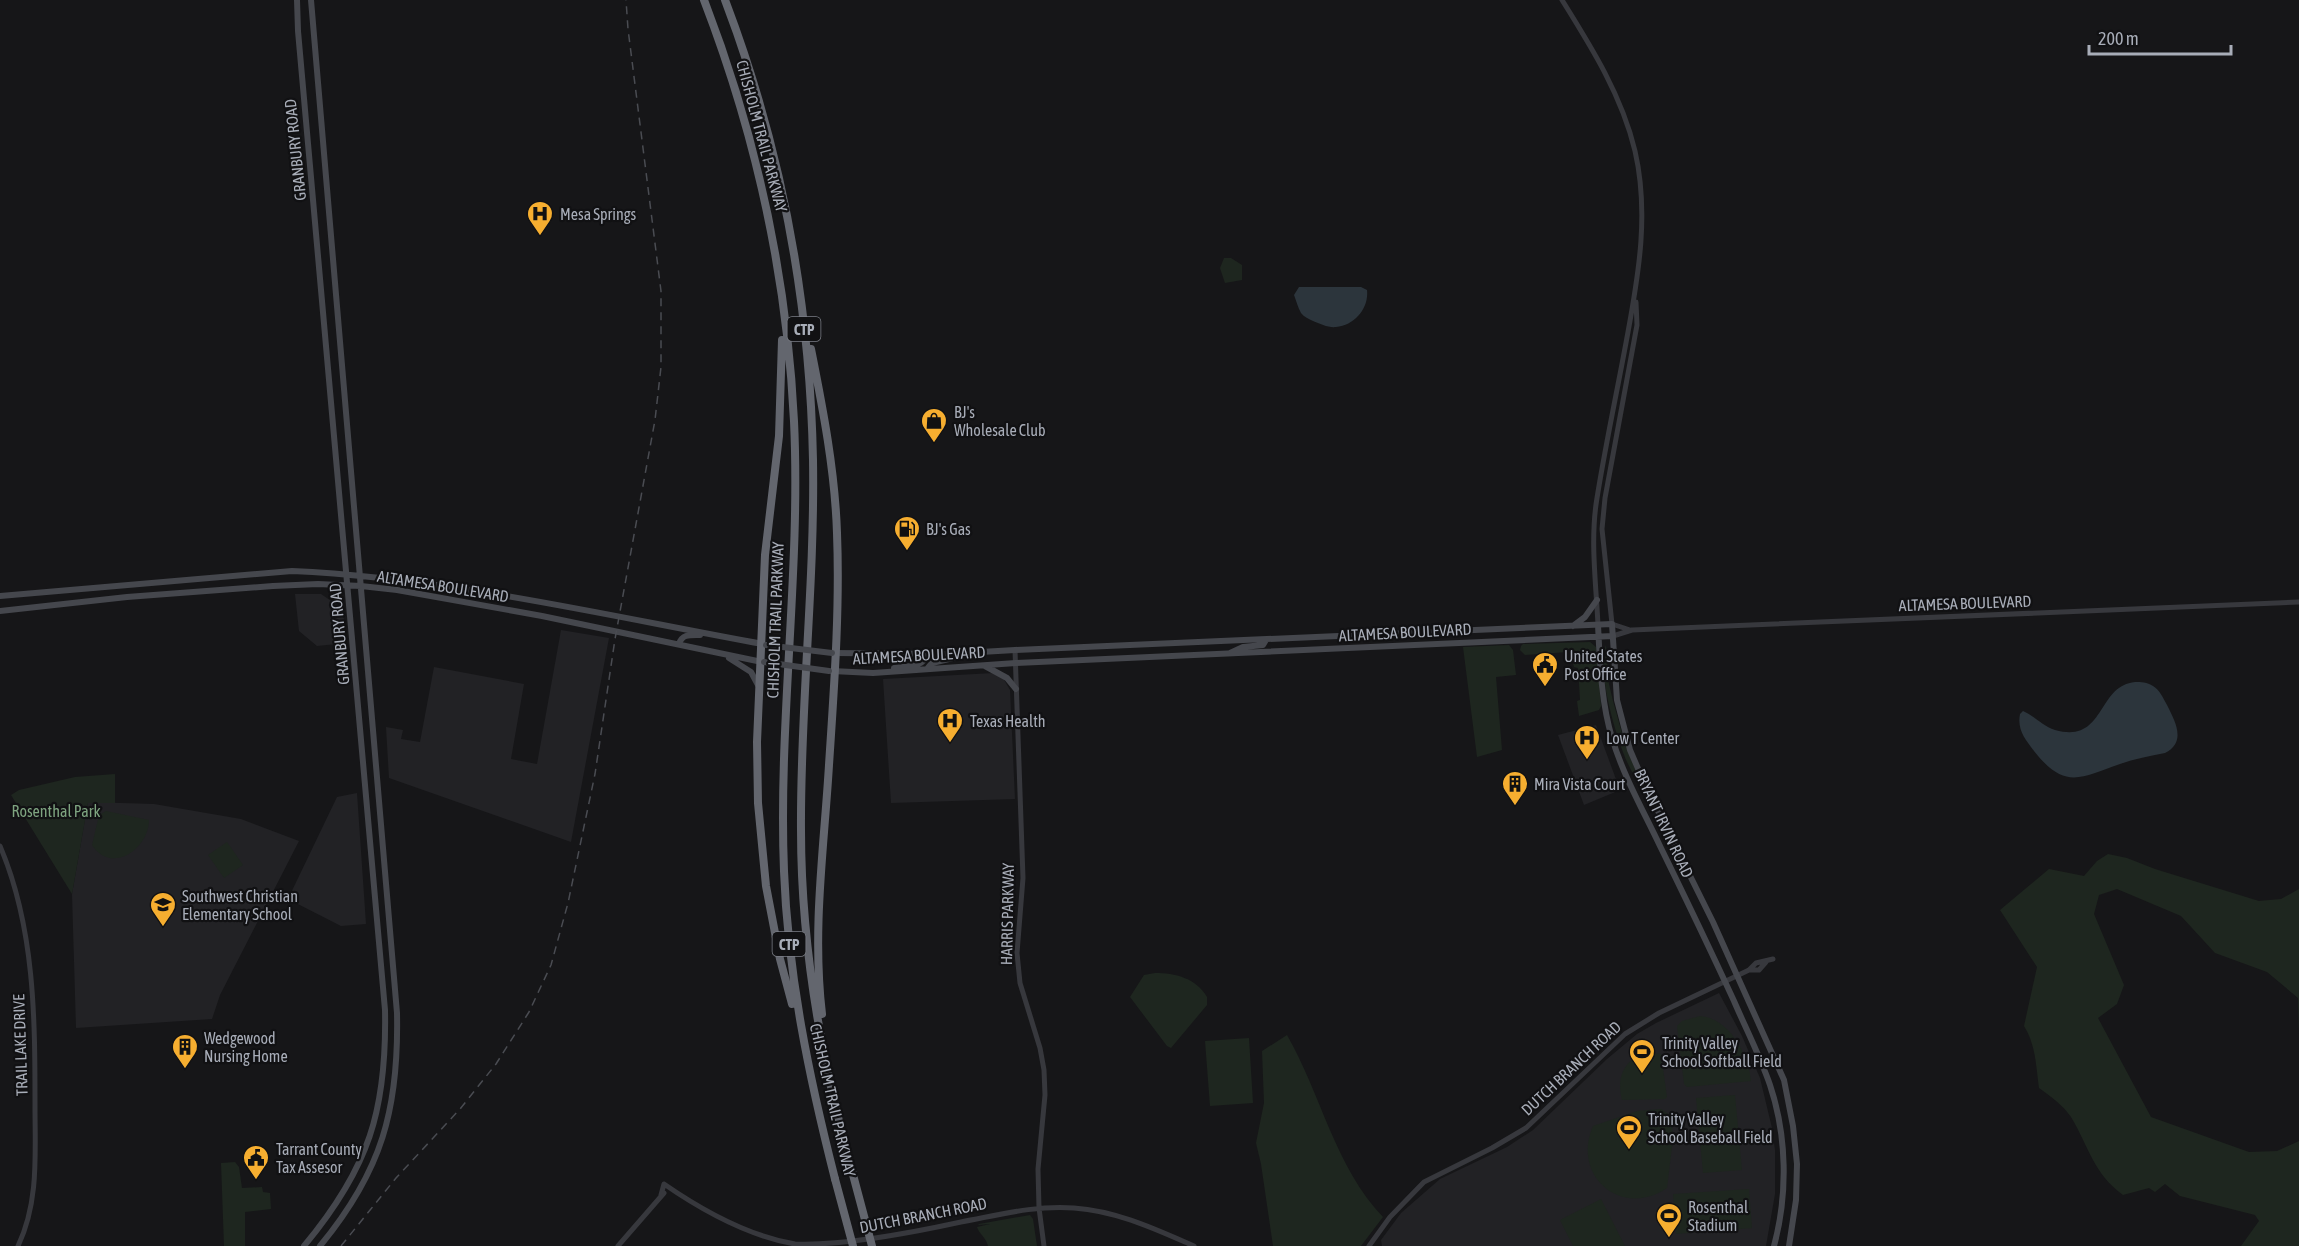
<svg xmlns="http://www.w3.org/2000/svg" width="2299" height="1246" viewBox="0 0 2299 1246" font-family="'Asap Condensed',sans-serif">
	<rect width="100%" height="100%" fill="#161618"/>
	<path fill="#222225" d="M295,594H321L337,605L345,621L346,643L317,646L299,631Z
		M561,630L609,638L571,842L389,778L386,727L403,730L401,739L420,742L434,667L524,684L511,759L537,764Z
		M994,673L1003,678L1010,690L1015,799L891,803L883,679Z
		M1596,725L1620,790L1584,805L1558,735Z
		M357,793L366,924L341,926L288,899L337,797Z
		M88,802L154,804L241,819L299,841L220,995L212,1019L76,1028L72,894Z
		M1719,993L1742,1036L1760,1078L1772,1128L1775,1150V1194L1766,1246H1382L1381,1240L1401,1213L1440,1179L1507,1147L1533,1130L1607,1059L1637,1034L1656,1023Z"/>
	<path fill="#1e261f" d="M1224,258H1231L1242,265V280L1225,283L1220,268Z
		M1590,642L1596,647L1601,706L1599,710L1579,716L1577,701L1580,700L1578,668L1574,667L1570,653L1568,652L1525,655L1520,650L1521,646L1523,644Z
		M1509,645L1513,650L1516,675L1496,677L1502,750L1477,757L1463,647Z
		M1606,645L1609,684L1613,701L1625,744L1635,769L1634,775C1619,753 1595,668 1606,645Z
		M115,774V803H88L72,894L11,795L19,790L75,777Z
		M106,811L149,820C149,849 111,875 92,845L99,815Z
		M227,842L243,865L224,878L208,855Z
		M2108,854L2127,858L2155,869L2259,901L2281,899L2299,889V1034L2298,998L2267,972L2215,953L2181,916L2117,889L2099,895L2094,914L2124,985L2117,1004L2098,1018L2151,1117L2249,1152L2277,1151L2299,1141V1246H2241L2259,1221L2255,1215L2180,1196L2165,1184L2155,1192L2149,1188L2123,1195C2093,1173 2089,1147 2071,1117C2063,1105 2050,1096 2039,1088C2036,1067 2036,1045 2024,1026L2037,967L2000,910L2049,869L2084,876L2097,861Z
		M1155,973C1175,973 1196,978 1207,997V1005L1171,1048L1167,1046L1130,997L1144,975Z
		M1700,1016C1729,1018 1749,1055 1751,1081L1687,1087L1684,1084L1677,1026L1682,1021Z
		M1287,1035C1321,1094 1335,1167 1383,1217L1361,1246H1273L1261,1164L1256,1143L1264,1103L1262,1051Z
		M1249,1038L1253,1103L1210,1106L1205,1041Z
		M1649,1053L1661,1054L1667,1097L1665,1099L1622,1100C1616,1078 1624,1057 1649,1053Z
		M1735,1095L1742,1170L1703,1173L1696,1098Z
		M1661,1109L1671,1116L1673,1139L1667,1188C1622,1219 1571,1176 1593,1126L1637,1111Z
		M235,1162L239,1167L242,1188L262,1187L263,1192L270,1193L271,1209L245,1212V1246H224L221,1163Z
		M1749,1189L1752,1228L1676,1234L1673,1194Z
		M1601,1199L1625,1246H1573L1560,1220Z
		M1030,1215L1033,1219L1037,1246H988C986,1237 979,1234 977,1227L990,1224L978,1225L979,1224Z"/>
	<path fill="#2c353c" d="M1299,287H1361L1367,290C1369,308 1355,325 1336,327C1329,328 1320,324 1313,321C1309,319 1304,317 1301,313C1298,308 1296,300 1294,295Z
		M2135,682C2141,682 2147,682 2153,686C2160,690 2163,698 2167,705C2175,721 2187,742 2165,753C2150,756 2134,759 2120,764C2080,778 2065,790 2034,751C2025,739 2017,730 2020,714L2023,711C2035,716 2042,726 2055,730C2106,744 2096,686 2135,682Z"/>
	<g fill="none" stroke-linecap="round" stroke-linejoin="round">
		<path stroke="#37383d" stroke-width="5" d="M1562,0C1592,48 1622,96 1635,151C1649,212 1639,272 1628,332C1618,387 1606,442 1597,498C1590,539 1596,583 1598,625
			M1630,630L1612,624L1602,529L1605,498L1637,325L1636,302
			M1613,636L1632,630L2299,602
			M1015,650L1023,878L1017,953L1020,983L1040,1048L1044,1070L1045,1095L1038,1169L1039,1208L1044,1246
			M0,846C35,928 35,1019 35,1107C35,1154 39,1202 18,1246
			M1749,970H1759L1766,962
			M661,1195L664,1184C703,1211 748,1236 795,1244C841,1246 915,1232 961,1222C999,1215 1035,1205 1074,1208C1117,1211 1155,1229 1194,1246
			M618,1246L664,1193
			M1369,1246L1390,1217L1424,1182L1492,1148L1526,1128L1625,1034L1659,1013L1749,970L1756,963L1773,959"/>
		<path stroke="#45474d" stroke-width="6" d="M297,0L298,31L385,1010C387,1110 369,1168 304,1246
			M311,0L397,1013C399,1109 382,1171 320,1246
			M0,596L292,571C448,578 609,616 763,644
			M0,611L127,597L273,586L318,584L361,586L397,590L542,616L762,662
			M1598,625C1600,663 1601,701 1612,738C1623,775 1643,810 1660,846C1685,897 1710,949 1734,1001C1746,1029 1760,1056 1770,1085C1787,1136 1788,1194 1774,1246
			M1573,626L1585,617L1597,600
			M679,644C682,634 690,635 700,635
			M833,653L946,654L1015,650L1612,624L1617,700L1630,750L1646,787L1713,922L1784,1080L1793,1126L1797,1164L1796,1200L1789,1246
			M1230,653L1243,647L1263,645L1266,640
			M729,658L751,672L758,685
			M985,666L1007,678L1016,689
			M894,668C906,666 924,668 927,654
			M927,669L932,663L957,657
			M832,671L873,673L1016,663L1613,636"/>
		<path stroke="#63666e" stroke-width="8" d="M704,0C756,135 787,277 794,421C801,571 778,721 784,871C788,976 809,1077 835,1179
			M725,0C781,147 810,303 813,460C815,584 800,707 801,830C801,946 821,1060 852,1171
			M782,340L779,436L765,555L757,742L758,803L766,886L780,959L792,1004
			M811,349C823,409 835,471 837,533C840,610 834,688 829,765C824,848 812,930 822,1014"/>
		<path stroke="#4a4c52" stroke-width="1.5" stroke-dasharray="8 6" stroke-linecap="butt" d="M341,1246L396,1178L460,1109L496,1064L529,1012L551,965L568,903L595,774L615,639L655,420L661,367V291L628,29L626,0"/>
		<path stroke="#45474d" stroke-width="6" d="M766,645L832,653
			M764,662L829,671"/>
		<path stroke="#63666e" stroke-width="8" d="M852,1171L872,1246
			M835,1179L853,1246"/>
	</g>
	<defs>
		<symbol id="hospital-pin" viewBox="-11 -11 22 30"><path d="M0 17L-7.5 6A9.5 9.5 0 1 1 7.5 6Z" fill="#f6ae30" stroke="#111113"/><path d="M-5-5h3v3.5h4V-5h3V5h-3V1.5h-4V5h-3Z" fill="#111"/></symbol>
		<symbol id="shop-pin" viewBox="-11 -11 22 30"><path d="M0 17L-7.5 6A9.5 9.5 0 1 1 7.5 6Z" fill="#f6ae30" stroke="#111113"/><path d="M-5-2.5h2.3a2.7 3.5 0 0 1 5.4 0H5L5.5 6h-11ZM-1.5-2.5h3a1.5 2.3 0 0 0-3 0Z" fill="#111"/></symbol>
		<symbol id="fuel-pin" viewBox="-11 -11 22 30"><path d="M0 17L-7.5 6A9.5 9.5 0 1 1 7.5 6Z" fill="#f6ae30" stroke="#111113"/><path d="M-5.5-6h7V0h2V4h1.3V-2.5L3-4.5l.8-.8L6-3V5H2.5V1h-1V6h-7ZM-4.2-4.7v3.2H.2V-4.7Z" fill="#111"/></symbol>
		<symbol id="civic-pin" viewBox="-11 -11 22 30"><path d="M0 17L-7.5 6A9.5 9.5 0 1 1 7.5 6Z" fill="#f6ae30" stroke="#111113"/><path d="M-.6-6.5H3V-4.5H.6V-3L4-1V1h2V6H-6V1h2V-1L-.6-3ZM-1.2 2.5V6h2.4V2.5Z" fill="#111"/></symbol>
		<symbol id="building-pin" viewBox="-11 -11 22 30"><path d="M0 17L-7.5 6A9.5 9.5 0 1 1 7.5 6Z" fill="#f6ae30" stroke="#111113"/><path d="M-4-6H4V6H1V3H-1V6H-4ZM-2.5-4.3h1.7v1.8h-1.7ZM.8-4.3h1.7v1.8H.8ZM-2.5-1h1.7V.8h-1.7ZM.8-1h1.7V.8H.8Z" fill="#111"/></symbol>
		<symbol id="school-pin" viewBox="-11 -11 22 30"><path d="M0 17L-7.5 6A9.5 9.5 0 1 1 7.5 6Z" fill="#f6ae30" stroke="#111113"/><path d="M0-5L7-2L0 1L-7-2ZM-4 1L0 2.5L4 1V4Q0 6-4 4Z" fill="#111"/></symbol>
		<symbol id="stadium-pin" viewBox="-11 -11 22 30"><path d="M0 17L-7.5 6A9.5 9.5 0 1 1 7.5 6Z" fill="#f6ae30" stroke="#111113"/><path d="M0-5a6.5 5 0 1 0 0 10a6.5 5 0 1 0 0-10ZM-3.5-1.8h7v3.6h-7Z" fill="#111"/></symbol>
	</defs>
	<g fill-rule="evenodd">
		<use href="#hospital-pin" x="525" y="199" width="30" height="40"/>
		<use href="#shop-pin" x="919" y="406" width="30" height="40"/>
		<use href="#fuel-pin" x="892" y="514" width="30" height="40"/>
		<use href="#civic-pin" x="1530" y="650" width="30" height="40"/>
		<use href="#hospital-pin" x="935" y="706" width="30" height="40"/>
		<use href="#hospital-pin" x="1572" y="723" width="30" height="40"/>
		<use href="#building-pin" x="1500" y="769" width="30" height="40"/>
		<use href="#school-pin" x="148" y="890" width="30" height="40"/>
		<use href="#building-pin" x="170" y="1032" width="30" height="40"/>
		<use href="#stadium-pin" x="1627" y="1037" width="30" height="40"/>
		<use href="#stadium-pin" x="1614" y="1113" width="30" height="40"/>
		<use href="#civic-pin" x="241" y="1143" width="30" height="40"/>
		<use href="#stadium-pin" x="1654" y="1201" width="30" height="40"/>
	</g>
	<g text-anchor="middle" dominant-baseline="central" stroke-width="4.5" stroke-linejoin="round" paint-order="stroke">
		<g fill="#111113" stroke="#7b7e86" stroke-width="1.5">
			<rect x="787.5" y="317" width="33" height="24" rx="4.5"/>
			<rect x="772.5" y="932" width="33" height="24" rx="4.5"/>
		</g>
		<g font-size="15" font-weight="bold" fill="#a8adb8">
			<text x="804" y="329">CTP</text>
			<text x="789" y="944">CTP</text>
		</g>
		<g font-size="16" fill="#a8adb8" stroke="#111113">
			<text transform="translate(762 136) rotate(75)">CHISHOLM TRAIL PARKWAY</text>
			<text transform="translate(295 150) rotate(-96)">GRANBURY ROAD</text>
			<text transform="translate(443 586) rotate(9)">ALTAMESA BOULEVARD</text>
			<text transform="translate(1965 603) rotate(-2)">ALTAMESA BOULEVARD</text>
			<text transform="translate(775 620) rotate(-88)">CHISHOLM TRAIL PARKWAY</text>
			<text transform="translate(1405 632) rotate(-3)">ALTAMESA BOULEVARD</text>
			<text transform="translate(339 634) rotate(-95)">GRANBURY ROAD</text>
			<text transform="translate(919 655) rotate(-3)">ALTAMESA BOULEVARD</text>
			<text transform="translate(1664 823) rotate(65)">BRYANT IRVIN ROAD</text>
			<text transform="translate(1007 914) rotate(-89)">HARRIS PARKWAY</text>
			<text transform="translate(20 1045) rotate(-92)">TRAIL LAKE DRIVE</text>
			<text transform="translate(1571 1068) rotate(-43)">DUTCH BRANCH ROAD</text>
			<text transform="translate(833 1100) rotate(77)">CHISHOLM TRAIL PARKWAY</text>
			<text transform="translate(923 1215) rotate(-11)">DUTCH BRANCH ROAD</text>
		</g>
		<g font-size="16" fill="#a8adb8" stroke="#111113" text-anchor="start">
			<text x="560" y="214">Mesa Springs</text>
			<text x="954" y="412">BJ's<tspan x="954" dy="18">Wholesale Club</tspan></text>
			<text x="926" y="529">BJ's Gas</text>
			<text x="1564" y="656">United States<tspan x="1564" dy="18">Post Office</tspan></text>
			<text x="970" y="721">Texas Health</text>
			<text x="1606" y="738">Low T Center</text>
			<text x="1534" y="784">Mira Vista Court</text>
			<text x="182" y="896">Southwest Christian<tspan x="182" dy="18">Elementary School</tspan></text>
			<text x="204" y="1038">Wedgewood<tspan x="204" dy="18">Nursing Home</tspan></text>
			<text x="1662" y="1043">Trinity Valley<tspan x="1662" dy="18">School Softball Field</tspan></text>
			<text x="1648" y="1119">Trinity Valley<tspan x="1648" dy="18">School Baseball Field</tspan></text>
			<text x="276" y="1149">Tarrant County<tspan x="276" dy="18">Tax Assesor</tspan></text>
			<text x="1688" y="1207">Rosenthal<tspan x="1688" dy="18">Stadium</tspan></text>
		</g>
		<g font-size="16" fill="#7ea480" stroke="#111113">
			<text x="56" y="811">Rosenthal Park</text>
		</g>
	</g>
	<path d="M2089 45v9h142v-9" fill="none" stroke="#a8adb8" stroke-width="3"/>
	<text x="2098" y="45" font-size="18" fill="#a8adb8" stroke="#111113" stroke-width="4.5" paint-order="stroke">200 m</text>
</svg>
